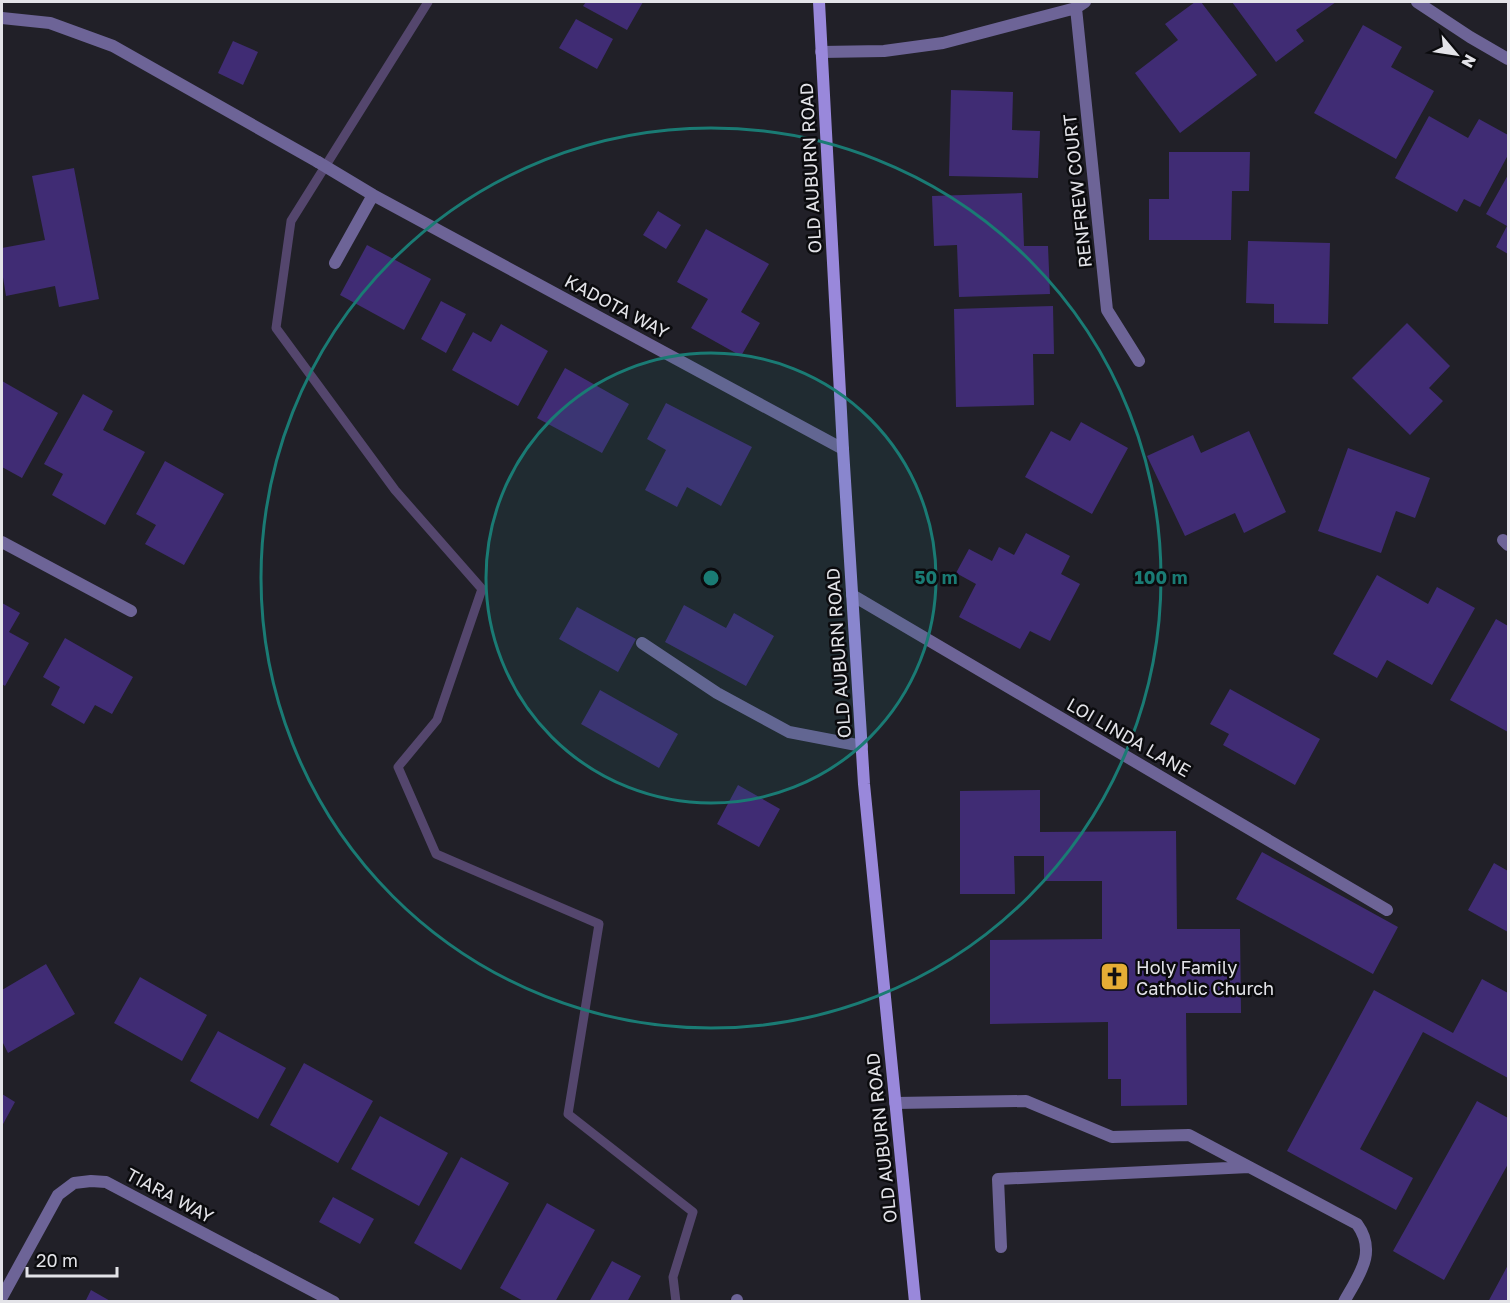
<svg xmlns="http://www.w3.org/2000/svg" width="1510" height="1303" viewBox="0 0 1510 1303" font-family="'Golos Text',sans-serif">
	<rect width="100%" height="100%" fill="#212028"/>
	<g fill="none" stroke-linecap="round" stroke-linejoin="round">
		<path stroke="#54466d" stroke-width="9" d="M428,2L291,221L276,328L395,490L482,589L437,720L398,767L436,854L599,924L568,1114L693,1212L673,1277L676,1302"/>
	</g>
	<path fill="#402c74" d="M586,2H643L627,30L583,6Z
		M1195,2H1201L1257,75L1180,133L1135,73L1178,40L1165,24Z
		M1232,2H1336L1296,30L1304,41L1276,62Z
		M576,19L613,39L597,69L559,48Z
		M1363,25L1402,47L1391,67L1434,91L1396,159L1314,113Z
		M233,41L258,52L243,85L218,73Z
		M951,90L1013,92L1012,130L1040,131L1038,178L949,176Z
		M1429,116L1468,138L1479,119L1508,135V155L1480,207L1464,199L1457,212L1395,178Z
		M1169,152H1250L1249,191H1232L1231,240H1149V199H1169Z
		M74,168L99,299L59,307L55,286L6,296L2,271V248L45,240L32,176Z
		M1508,175V254L1496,247L1507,226L1486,214Z
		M1022,193L1024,246H1048L1050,294L959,297L957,245L934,246L932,196Z
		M658,211L681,225L666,249L643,235Z
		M706,229L769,264L741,312L760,323L741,356L691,328L708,299L677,282Z
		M1248,241L1330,243L1328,324L1274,323V304L1246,303Z
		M367,245L431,279L404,330L340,295Z
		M441,301L466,314L446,353L421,339Z
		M1053,306L1054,354H1033L1034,405L956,407L954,309Z
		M1407,323L1450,366L1429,388L1443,401L1410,435L1352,378Z
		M501,324L548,351L518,406L452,370L473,332L491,342Z
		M565,368L629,404L602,453L537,418Z
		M2,381L58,413L22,478L2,467Z
		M83,394L113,411L103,430L145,452L105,525L52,495L63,474L44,464Z
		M666,403L752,447L721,506L687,487L677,507L645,490L666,450L647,439Z
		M1081,422L1128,448L1092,514L1025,477L1051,431L1070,441Z
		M1249,431L1286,512L1244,533L1235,513L1185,536L1147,456L1193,435L1201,453Z
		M1348,448L1430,478L1415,518L1396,511L1381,553L1318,531Z
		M165,461L224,494L184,565L145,544L156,525L136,514Z
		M1026,533L1070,556L1061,574L1080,584L1050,641L1030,631L1020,649L959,617L976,584L956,573L969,549L992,561L999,547L1014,555Z
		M1377,575L1428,604L1437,587L1475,608L1432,685L1387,660L1377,678L1333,654Z
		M2,603L20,613L9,632L29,643L5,686L2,684Z
		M684,605L726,628L734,613L774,636L746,686L665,642Z
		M577,607L636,639L618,672L559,639Z
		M1496,619L1508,626V732L1450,700Z
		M65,638L133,677L112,714L95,705L84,724L51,705L60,687L43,677Z
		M1230,689L1320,739L1295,785L1223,745L1229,734L1210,724Z
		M600,690L678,734L659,768L581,724Z
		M738,785L780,809L759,847L717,824Z
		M1040,790V832L1176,831L1177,929H1240L1241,1013H1186L1187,1105L1121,1106V1079H1108V1022L990,1024V940L1102,939V881H1044V856H1014L1015,894H960V791Z
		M1262,852L1398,927L1373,974L1236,899Z
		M1494,863L1508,871V932L1468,910Z
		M46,964L75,1014L8,1053L2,1041V990Z
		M140,977L207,1015L182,1061L114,1023Z
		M1482,979L1508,993V1078L1423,1032L1360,1149L1413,1178L1396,1210L1287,1151L1374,990L1453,1033Z
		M218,1031L286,1068L258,1119L190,1081Z
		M304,1063L373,1101L338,1163L270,1125Z
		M2,1094L15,1102L2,1126Z
		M1477,1101L1508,1118V1164L1444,1280L1393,1251Z
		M380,1116L448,1153L419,1206L351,1169Z
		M461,1157L509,1183L461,1270L414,1243Z
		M333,1197L374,1219L360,1244L319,1222Z
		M547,1203L595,1230L555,1302H525L500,1288Z
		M612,1261L641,1276L627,1302H589Z
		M1508,1265V1302H1488Z
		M91,1290L112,1302H85Z"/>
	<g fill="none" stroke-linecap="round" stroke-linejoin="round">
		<path stroke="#6d6497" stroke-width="12" d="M2,18L50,23L113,46L318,162
			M642,643L717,693L789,732L862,746
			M895,1103L1026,1101L1112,1137L1189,1135L1357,1224C1378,1253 1358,1276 1344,1302
			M1001,1247L998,1179L1249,1167
			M737,1300V1302"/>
		<path stroke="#6d6497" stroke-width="12" d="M1417,2L1470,37L1508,59
			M1076,8L1107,310L1139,361
			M821,52L884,51L943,43L1076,8L1085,2
			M318,162L373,195L843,449
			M335,263L373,195
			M1503,540L1508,545
			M2,542L131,611
			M852,595L1387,910
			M2,1297L58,1195L74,1183L91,1181L106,1182L334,1302"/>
		<path stroke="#9988db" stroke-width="12" d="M819,2L843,449L864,784L915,1302"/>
	</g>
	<circle cx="711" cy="578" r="225" fill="#1a7b74" fill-opacity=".12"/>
	<g fill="none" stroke="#1a7b74" stroke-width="3">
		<circle cx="711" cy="578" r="225"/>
		<circle cx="711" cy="578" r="450"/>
	</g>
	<defs>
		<symbol id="church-square" viewBox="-11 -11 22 22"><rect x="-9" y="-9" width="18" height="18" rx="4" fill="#e5ad35" stroke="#0b0b0e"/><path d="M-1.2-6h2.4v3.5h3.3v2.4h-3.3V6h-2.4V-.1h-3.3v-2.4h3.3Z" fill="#111"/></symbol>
	</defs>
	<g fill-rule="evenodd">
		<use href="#church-square" x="1098" y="960" width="33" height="33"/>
	</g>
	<g text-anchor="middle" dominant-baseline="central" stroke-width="5" stroke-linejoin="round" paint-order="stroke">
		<g font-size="18" fill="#e3e3e8" stroke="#0b0b0e">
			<text transform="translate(810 168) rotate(-93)">OLD AUBURN ROAD</text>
			<text transform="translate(1077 191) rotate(-96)">RENFREW COURT</text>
			<text transform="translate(617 306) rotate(28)">KADOTA WAY</text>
			<text transform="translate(838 653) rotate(-94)">OLD AUBURN ROAD</text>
			<text transform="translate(1129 737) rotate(30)">LOI LINDA LANE</text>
			<text transform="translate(881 1138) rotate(-96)">OLD AUBURN ROAD</text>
			<text transform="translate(170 1195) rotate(28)">TIARA WAY</text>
		</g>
		<g font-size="18" fill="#e3e3e8" stroke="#0b0b0e" text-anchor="start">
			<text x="1136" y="967">Holy Family<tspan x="1136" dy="21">Catholic Church</tspan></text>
		</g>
	</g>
	<circle cx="711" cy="578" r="9" fill="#1a7b74" stroke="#0b0b0e" stroke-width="3"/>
	<g font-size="18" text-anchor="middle" font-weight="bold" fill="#1a7b74" stroke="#0b0b0e" stroke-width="5" stroke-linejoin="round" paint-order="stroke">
		<text x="936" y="584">50 m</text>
		<text x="1161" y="584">100 m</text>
	</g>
	<rect width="1510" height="1303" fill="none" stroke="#e3e3e8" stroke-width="6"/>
	<g transform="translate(1456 54) rotate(119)" stroke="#0b0b0e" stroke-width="4.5" paint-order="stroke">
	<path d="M0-4.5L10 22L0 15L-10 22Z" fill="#e3e3e8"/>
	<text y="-9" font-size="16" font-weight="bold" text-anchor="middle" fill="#e3e3e8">N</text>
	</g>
	<path d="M27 1267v9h90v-9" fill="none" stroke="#e3e3e8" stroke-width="3"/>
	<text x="36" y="1267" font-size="18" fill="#e3e3e8" stroke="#0b0b0e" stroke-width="4.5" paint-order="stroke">20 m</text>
</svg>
